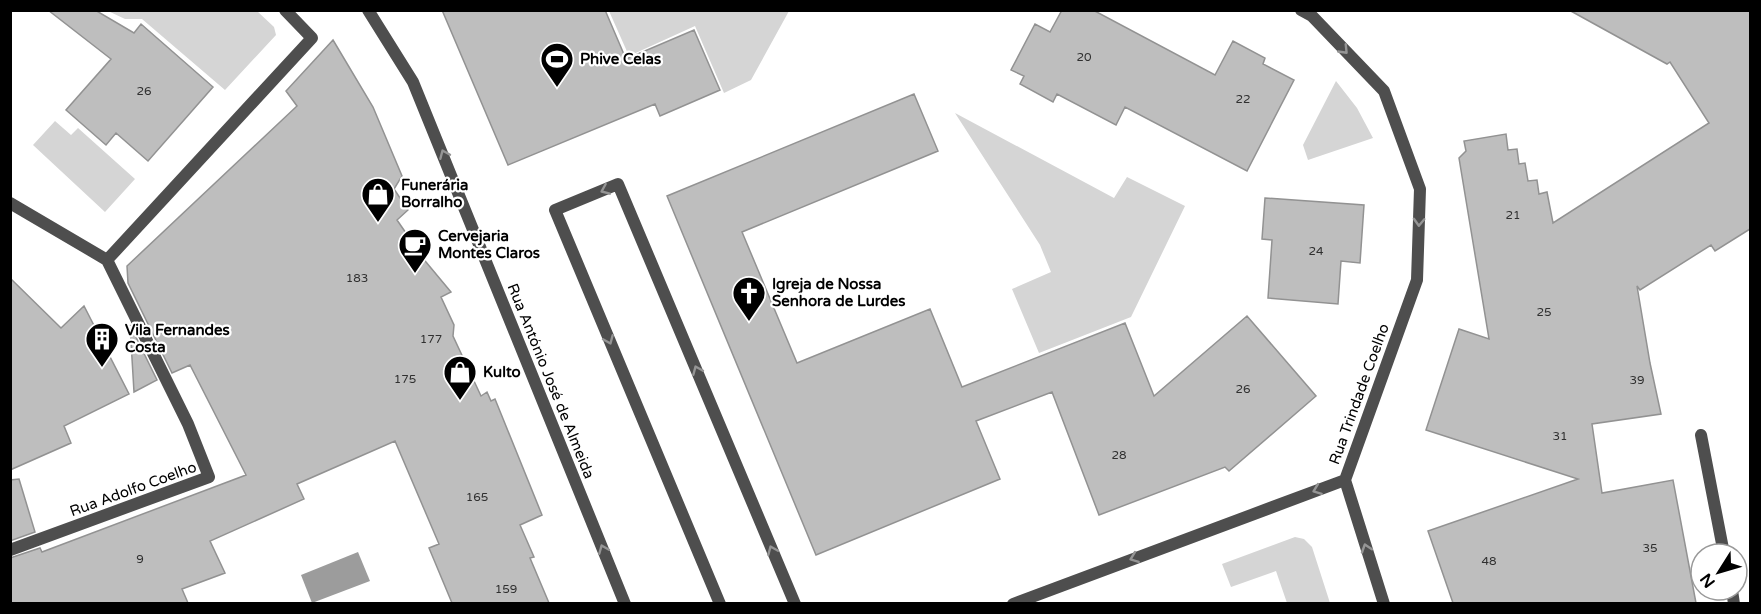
<svg xmlns="http://www.w3.org/2000/svg" width="1761" height="614" viewBox="0 0 1761 614" font-family="'Varela Round',sans-serif">
	<rect width="100%" height="100%" fill="#fff"/>
	<path fill="#d5d5d5" d="M108,11H257L274,27L276,35L225,90L142,19H125Z
		M609,11H789L751,80L724,93L695,26L629,56Z
		M1336,81L1357,108L1373,138L1308,160L1303,145Z
		M955,113L1114,198L1127,177L1185,206L1131,317L1039,353L1012,289L1051,272L1040,245Z
		M55,121L71,135L78,128L135,179L105,212L33,145Z
		M1295,537L1304,539L1312,547L1330,603H1287L1276,571L1231,587L1222,564Z"/>
	<path fill="#9c9c9c" d="M358,552L370,581L312,603L301,575Z"/>
	<path fill="#bebebe" stroke="#929292" stroke-width="1.5" d="M48,10H95L134,33L141,24L213,87L148,161L116,133L106,145L66,110L111,59Z
		M442,10H605L626,59L694,30L720,90L660,116L655,104L508,165Z
		M1062,10H1093L1215,75L1233,41L1265,58L1263,64L1294,80L1247,171L1125,107L1116,125L1057,94L1053,102L1020,84L1024,76L1011,70L1035,24L1050,32Z
		M1569,10H1750V229L1715,251L1711,245L1640,290L1637,286L1650,363L1661,414L1592,424L1602,493L1673,480L1696,603H1453L1428,531L1578,479L1426,430L1459,329L1489,339L1459,158L1466,151L1464,141L1506,134L1508,150L1517,149L1519,164L1525,163L1528,181L1537,180L1539,194L1547,192L1553,223L1709,123L1670,62L1667,64Z
		M333,40L373,107L402,176L394,189L408,210L397,220L426,262L451,292L441,297L454,325L453,336L481,396L487,392L491,401L495,399L542,515L520,525L534,557L530,558L549,603H452L429,548L439,544L395,441L297,484L304,499L210,541L225,573L182,589L188,603H10V558L40,548L42,552L246,475L190,365L172,373L128,283L127,266L297,106L286,91Z
		M914,94L938,151L742,232L797,363L930,309L962,387L1125,323L1154,396L1247,316L1316,396L1229,471L1225,467L1099,515L1052,392L976,421L1000,479L816,555L667,196Z
		M1265,198L1364,205L1360,263L1341,261L1338,304L1268,298L1272,240L1262,239Z
		M10,278L61,328L84,306L129,394L64,426L71,443L10,470Z
		M130,325L157,380L134,392Z
		M19,479L35,532L10,541V480Z"/>
	<g fill="none" stroke-linecap="round" stroke-linejoin="round">
		<path stroke="#4e4e4e" stroke-width="12" d="M720,604L555,210L618,184L795,604"/>
		<path stroke="#4e4e4e" stroke-width="12" d="M10,203L107,260L312,38L285,10
			M1701,435L1724,554
			M1345,480L1384,604
			M10,550L209,477L188,424L107,260
			M1732,590L1734,604
			M1013,604L1345,480L1417,280L1420,189L1384,91L1312,16L1301,10"/>
		<path stroke="#4e4e4e" stroke-width="12" d="M368,10L413,82L625,604"/>
	</g>
	<defs><path id="oneway-chevron" d="M-2-3.5L2.5 0L-2 3.5" fill="none" stroke-width="1.6" stroke-linecap="round" stroke-linejoin="round" transform="scale(1.5)"/></defs>
	<g stroke="#959595">
		<use href="#oneway-chevron" transform="translate(1344 50) rotate(46)"/>
		<use href="#oneway-chevron" transform="translate(444 154) rotate(-113)"/>
		<use href="#oneway-chevron" transform="translate(605 190) rotate(157)"/>
		<use href="#oneway-chevron" transform="translate(1419 222) rotate(92)"/>
		<use href="#oneway-chevron" transform="translate(609 340) rotate(67)"/>
		<use href="#oneway-chevron" transform="translate(697 370) rotate(-113)"/>
		<use href="#oneway-chevron" transform="translate(1317 490) rotate(159)"/>
		<use href="#oneway-chevron" transform="translate(1366 548) rotate(-108)"/>
		<use href="#oneway-chevron" transform="translate(603 549) rotate(-112)"/>
		<use href="#oneway-chevron" transform="translate(772 550) rotate(-113)"/>
		<use href="#oneway-chevron" transform="translate(1134 558) rotate(159)"/>
	</g>
	<defs>
		<symbol id="stadium-pin" viewBox="-11 -11 22 30"><path d="M0 17L-7.5 6A9.5 9.5 0 1 1 7.5 6Z" fill="#000" stroke="#fff"/><path d="M0-5a6.5 5 0 1 0 0 10a6.5 5 0 1 0 0-10ZM-3.5-1.8h7v3.6h-7Z" fill="#fff"/></symbol>
		<symbol id="shop-pin" viewBox="-11 -11 22 30"><path d="M0 17L-7.5 6A9.5 9.5 0 1 1 7.5 6Z" fill="#000" stroke="#fff"/><path d="M-5-2.5h2.3a2.7 3.5 0 0 1 5.4 0H5L5.5 6h-11ZM-1.5-2.5h3a1.5 2.3 0 0 0-3 0Z" fill="#fff"/></symbol>
		<symbol id="cafe-pin" viewBox="-11 -11 22 30"><path d="M0 17L-7.5 6A9.5 9.5 0 1 1 7.5 6Z" fill="#000" stroke="#fff"/><path d="M-5.5-4.5H6V0H3Q3 3.5 0 3.5H-2.5Q-5.5 3.5-5.5 0ZM3-3.2v2h1.7v-2ZM-6 4.5H4V6H-6Z" fill="#fff"/></symbol>
		<symbol id="church-pin" viewBox="-11 -11 22 30"><path d="M0 17L-7.5 6A9.5 9.5 0 1 1 7.5 6Z" fill="#000" stroke="#fff"/><path d="M-1.2-6h2.4v3.5h3.3v2.4h-3.3V6h-2.4V-.1h-3.3v-2.4h3.3Z" fill="#fff"/></symbol>
		<symbol id="building-pin" viewBox="-11 -11 22 30"><path d="M0 17L-7.5 6A9.5 9.5 0 1 1 7.5 6Z" fill="#000" stroke="#fff"/><path d="M-4-6H4V6H1V3H-1V6H-4ZM-2.5-4.3h1.7v1.8h-1.7ZM.8-4.3h1.7v1.8H.8ZM-2.5-1h1.7V.8h-1.7ZM.8-1h1.7V.8H.8Z" fill="#fff"/></symbol>
	</defs>
	<g fill-rule="evenodd">
		<use href="#stadium-pin" x="538" y="40" width="38" height="52"/>
		<use href="#shop-pin" x="359" y="175" width="38" height="52"/>
		<use href="#cafe-pin" x="396" y="226" width="38" height="52"/>
		<use href="#church-pin" x="730" y="274" width="38" height="52"/>
		<use href="#building-pin" x="83" y="320" width="38" height="52"/>
		<use href="#shop-pin" x="441" y="353" width="38" height="52"/>
	</g>
	<g text-anchor="middle" dominant-baseline="central" stroke-width="4.5" stroke-linejoin="round" paint-order="stroke">
		<g font-size="12" fill="#303030">
			<text x="1084" y="57">20</text>
			<text x="144" y="91">26</text>
			<text x="1243" y="99">22</text>
			<text x="1513" y="215">21</text>
			<text x="1316" y="251">24</text>
			<text x="357" y="278">183</text>
			<text x="1544" y="312">25</text>
			<text x="431" y="339">177</text>
			<text x="405" y="379">175</text>
			<text x="1637" y="380">39</text>
			<text x="1243" y="389">26</text>
			<text x="1560" y="436">31</text>
			<text x="1119" y="455">28</text>
			<text x="477" y="497">165</text>
			<text x="1650" y="548">35</text>
			<text x="140" y="559">9</text>
			<text x="1489" y="561">48</text>
			<text x="506" y="589">159</text>
		</g>
		<g font-size="15" font-weight="bold" fill="#000" stroke="#fff" text-anchor="start">
			<text x="580" y="59">Phive Celas</text>
			<text x="401" y="185">Funerária<tspan x="401" dy="17">Borralho</tspan></text>
			<text x="438" y="236">Cervejaria<tspan x="438" dy="17">Montes Claros</tspan></text>
			<text x="772" y="284">Igreja de Nossa<tspan x="772" dy="17">Senhora de Lurdes</tspan></text>
			<text x="125" y="330">Vila Fernandes<tspan x="125" dy="17">Costa</tspan></text>
			<text x="483" y="372">Kulto</text>
		</g>
		<g font-size="15" fill="#000" stroke="#fff">
			<text transform="translate(551 381) rotate(68)">Rua António José de Almeida</text>
			<text transform="translate(1359 394) rotate(-70)">Rua Trindade Coelho</text>
			<text transform="translate(133 489) rotate(-20)">Rua Adolfo Coelho</text>
		</g>
	</g>
	<rect width="1761" height="614" fill="none" stroke="#000000" stroke-width="24"/>
	<g transform="translate(1719 572) rotate(233)"><circle r="28" fill="#ffffff" stroke="#999999" stroke-width="1.5"/>
	<path d="M0-4.5L10 22L0 15L-10 22Z" fill="#000000"/>
	<text y="-9" font-size="16" font-weight="bold" text-anchor="middle" fill="#000000">N</text>
	</g>
</svg>
